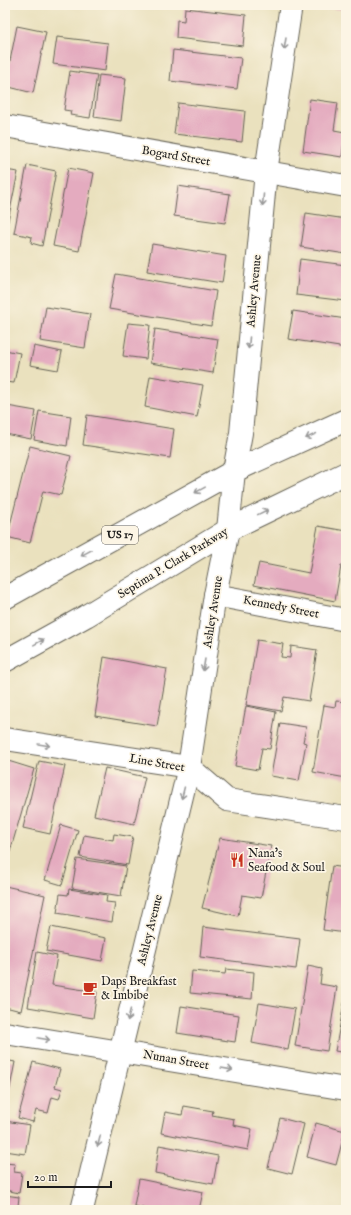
<svg xmlns="http://www.w3.org/2000/svg" width="351" height="1215" viewBox="0 0 351 1215" font-family="'IM FELL English',serif">
	<rect width="100%" height="100%" fill="#fcf5e5"/>
	<filter id="ink" filterUnits="userSpaceOnUse"><feTurbulence type="fractalNoise" baseFrequency=".025" numOctaves="2"/><feDisplacementMap in="SourceGraphic" scale="8" xChannelSelector="R" yChannelSelector="G"/><feConvolveMatrix kernelMatrix="1 2 1 2 8 2 1 2 1" color-interpolation-filters="sRGB"/></filter>
	<filter id="wash" filterUnits="userSpaceOnUse"><feTurbulence type="fractalNoise" baseFrequency=".012" numOctaves="4" result="noise"/><feDisplacementMap in="SourceGraphic" scale="16" xChannelSelector="R" yChannelSelector="G"/><feGaussianBlur stdDeviation="0.9" result="paint"/><feColorMatrix in="noise" values="0 0 0 0 0 0 0 0 0 0 0 0 0 0 0 0 0 1.4 0 .05"/><feComposite in="paint" operator="in"/></filter>
	<g filter="url(#wash)">
		<rect width="100%" height="100%" fill="#eae1be"/>
		<g id="blocks">
			<path fill="#e4abbf" d="M326,5H346V10L326,8Z
				M185,8L246,15L243,46L176,38L177,20L184,21Z
				M17,26L46,32L33,93L5,86Z
				M57,37L108,43L105,71L53,64Z
				M173,50L241,58L237,89L170,81Z
				M70,71L97,75L90,118L70,115L71,111L64,110Z
				M99,75L126,78L121,121L94,117Z
				M310,99L338,103L334,130L345,132L342,157L303,151Z
				M178,103L245,111L242,142L174,134Z
				M27,165L56,171L42,246L31,243L32,237L14,233Z
				M68,168L94,173L79,251L53,246Z
				M5,170L18,172L6,230H5Z
				M178,186L230,194L225,223L174,216Z
				M306,213L346,219V254L301,247Z
				M152,244L226,256L222,283L147,271Z
				M300,259L346,265V301L296,295Z
				M116,274L216,291L211,326L109,309Z
				M46,307L90,314L85,348L40,341Z
				M293,311L346,319V348L288,339Z
				M128,323L150,325L146,359L123,356Z
				M155,329L218,339L213,373L150,363Z
				M34,346L62,352L58,370L30,365Z
				M5,350L20,353L14,383L5,382Z
				M150,376L203,385L197,417L145,407Z
				M7,406L36,411L31,439L5,434V419Z
				M39,411L71,416L67,446L34,440Z
				M87,415L174,429L170,458L83,445Z
				M30,446L71,456L61,495L43,491L30,543L7,537Z
				M318,526L346,531V558L344,567L341,566L335,601L254,585L259,563L309,573Z
				M257,640L283,644L281,657L290,658L291,646L317,650L309,701L284,697L281,711L246,705Z
				M104,657L167,669L157,726L95,716Z
				M336,701L346,702V778L313,772L324,705L335,707Z
				M246,706L276,712L270,749L262,748L258,770L235,766Z
				M280,723L306,727L303,742L306,743L299,781L271,776Z
				M5,760L34,769L5,869Z
				M39,761L65,766L50,834L23,828Z
				M105,768L145,777L134,824L94,815Z
				M61,825L78,830L62,885L45,880Z
				M114,834L133,837L128,865L80,857L84,835L113,840Z
				M220,838L271,846L261,898L242,895L238,916L202,908Z
				M77,859L126,866L121,896L72,888Z
				M332,866L346,868V933L323,930Z
				M5,886L45,895L21,1011L5,1007Z
				M69,889L107,895L106,902L115,903L112,922L57,913L60,894L68,895Z
				M51,927L106,938L102,961L46,951Z
				M203,927L300,939L296,969L200,957Z
				M37,952L57,956L52,985L97,992L93,1018L28,1007Z
				M308,966L322,969L320,984L337,987L327,1051L295,1046Z
				M226,969L254,972L252,999L190,993L192,971L225,974Z
				M345,999H346V1053L335,1051Z
				M259,1003L295,1009L288,1050L252,1043Z
				M181,1006L239,1015L235,1042L177,1033Z
				M5,1060L15,1062L7,1103H5Z
				M33,1062L60,1069L55,1087L62,1089L59,1099L52,1097L48,1113L36,1110L33,1122L18,1118Z
				M184,1106L213,1111L212,1115L234,1119L233,1125L252,1129L248,1150L161,1133L165,1112L182,1115Z
				M280,1118L304,1124L292,1174L268,1168Z
				M5,1121L30,1125L25,1154L5,1151Z
				M316,1123L345,1131L336,1165L307,1157Z
				M159,1145L218,1156L213,1184L155,1173Z
				M5,1163L15,1164L14,1172L22,1173L19,1193L5,1190Z
				M139,1179L203,1192L199,1210H151L134,1206Z
				M5,1195L19,1197L18,1206L35,1210H5Z"/>
		</g>
	</g>
	<g filter="url(#ink)">
		<use href="#blocks" fill-opacity="0" stroke="#646155" stroke-width="1"/>
		<g fill="none" stroke-linecap="round" stroke-linejoin="round">
			<defs>
				<path id="street" d="M5,126L346,186
					M215,595L346,620
					M5,739L189,767L227,800L346,818
					M5,1033L346,1089"/>
				<path id="secondary" d="M82,1210L189,767L215,595L228,530L234,471L241,433L266,172L291,5"/>
				<path id="highway" d="M5,598L234,471L346,420
					M5,661L86,616L228,530L346,473"/>
			</defs>
			<use href="#street" stroke="#646155" stroke-width="24"/>
			<use href="#secondary" stroke="#646155" stroke-width="24"/>
			<use href="#highway" stroke="#646155" stroke-width="24"/>
			<use href="#street" stroke="#fff" stroke-width="22"/>
			<use href="#secondary" stroke="#fff" stroke-width="22"/>
			<use href="#highway" stroke="#fff" stroke-width="22"/>
		</g>
		<defs><path id="oneway-shaft" d="M-6 0H5M1.5-3L5.5 0L1.5 3" fill="none" stroke-width="1.6" stroke-linecap="round" stroke-linejoin="round"/></defs>
		<g stroke="#999">
			<use href="#oneway-shaft" transform="translate(285 44) rotate(99)"/>
			<use href="#oneway-shaft" transform="translate(263 200) rotate(95)"/>
			<use href="#oneway-shaft" transform="translate(249 343) rotate(95)"/>
			<use href="#oneway-shaft" transform="translate(311 436) rotate(155)"/>
			<use href="#oneway-shaft" transform="translate(200 490) rotate(151)"/>
			<use href="#oneway-shaft" transform="translate(263 512) rotate(-26)"/>
			<use href="#oneway-shaft" transform="translate(86 553) rotate(151)"/>
			<use href="#oneway-shaft" transform="translate(39 642) rotate(-29)"/>
			<use href="#oneway-shaft" transform="translate(204 665) rotate(99)"/>
			<use href="#oneway-shaft" transform="translate(44 745) rotate(9)"/>
			<use href="#oneway-shaft" transform="translate(183 793) rotate(104)"/>
			<use href="#oneway-shaft" transform="translate(129 1015) rotate(104)"/>
			<use href="#oneway-shaft" transform="translate(44 1039) rotate(9)"/>
			<use href="#oneway-shaft" transform="translate(227 1069) rotate(10)"/>
			<use href="#oneway-shaft" transform="translate(99 1141) rotate(104)"/>
		</g>
	</g>
	<defs>
		<symbol id="restaurant-bare" viewBox="-9 -9 18 18"><path d="M-5-6h1v4h1v-4h1v4h1v-4h1v5L-1.5 .5V6h-2V.5L-5-1ZM5-6V6H3V1.5H1.5Q1.5-4 5-6Z" fill="#c8321e" stroke="#fcf5e5" stroke-width="2.5" paint-order="stroke"/></symbol>
		<symbol id="cafe-bare" viewBox="-9 -9 18 18"><path d="M-5.5-4.5H6V0H3Q3 3.5 0 3.5H-2.5Q-5.5 3.5-5.5 0ZM3-3.2v2h1.7v-2ZM-6 4.5H4V6H-6Z" fill="#c8321e" stroke="#fcf5e5" stroke-width="2.5" paint-order="stroke"/></symbol>
	</defs>
	<g fill-rule="evenodd">
		<use href="#restaurant-bare" x="227" y="850" width="20" height="20"/>
		<use href="#cafe-bare" x="80" y="978" width="20" height="20"/>
	</g>
	<g text-anchor="middle" dominant-baseline="central" stroke-width="3.5" stroke-linejoin="round" paint-order="stroke">
		<rect fill="#fcf5e5" stroke="#5f5d58" stroke-width="1" x="102" y="526" width="36" height="18" rx="3"/>
		<g font-size="11" font-weight="bold" fill="#1c1c1c">
			<text x="120" y="535">US 17</text>
		</g>
		<g font-size="12" fill="#1c1c1c" stroke="#fcf5e5">
			<text transform="translate(176 156) rotate(10)">Bogard Street</text>
			<text transform="translate(254 291) rotate(-85)">Ashley Avenue</text>
			<text transform="translate(173 563) rotate(-31)">Septima P. Clark Parkway</text>
			<text transform="translate(281 607) rotate(11)">Kennedy Street</text>
			<text transform="translate(213 612) rotate(-81)">Ashley Avenue</text>
			<text transform="translate(157 763) rotate(10)">Line Street</text>
			<text transform="translate(150 930) rotate(-76)">Ashley Avenue</text>
			<text transform="translate(176 1060) rotate(10)">Nunan Street</text>
		</g>
		<g font-size="12" fill="#1c1c1c" stroke="#fcf5e5" text-anchor="start">
			<text x="248" y="853">Nana's<tspan x="248" dy="14">Seafood &amp; Soul</tspan></text>
			<text x="101" y="981">Daps Breakfast<tspan x="101" dy="14">&amp; Imbibe</tspan></text>
		</g>
	</g>
	<rect width="351" height="1215" fill="none" stroke="#fcf5e5" stroke-width="20"/>
	<path d="M28 1181v6h83v-6" fill="none" stroke="#1c1c1c" stroke-width="2"/>
	<text x="34" y="1181" font-size="12" fill="#1c1c1c" stroke="#fcf5e5" stroke-width="3" paint-order="stroke">20 m</text>
</svg>
